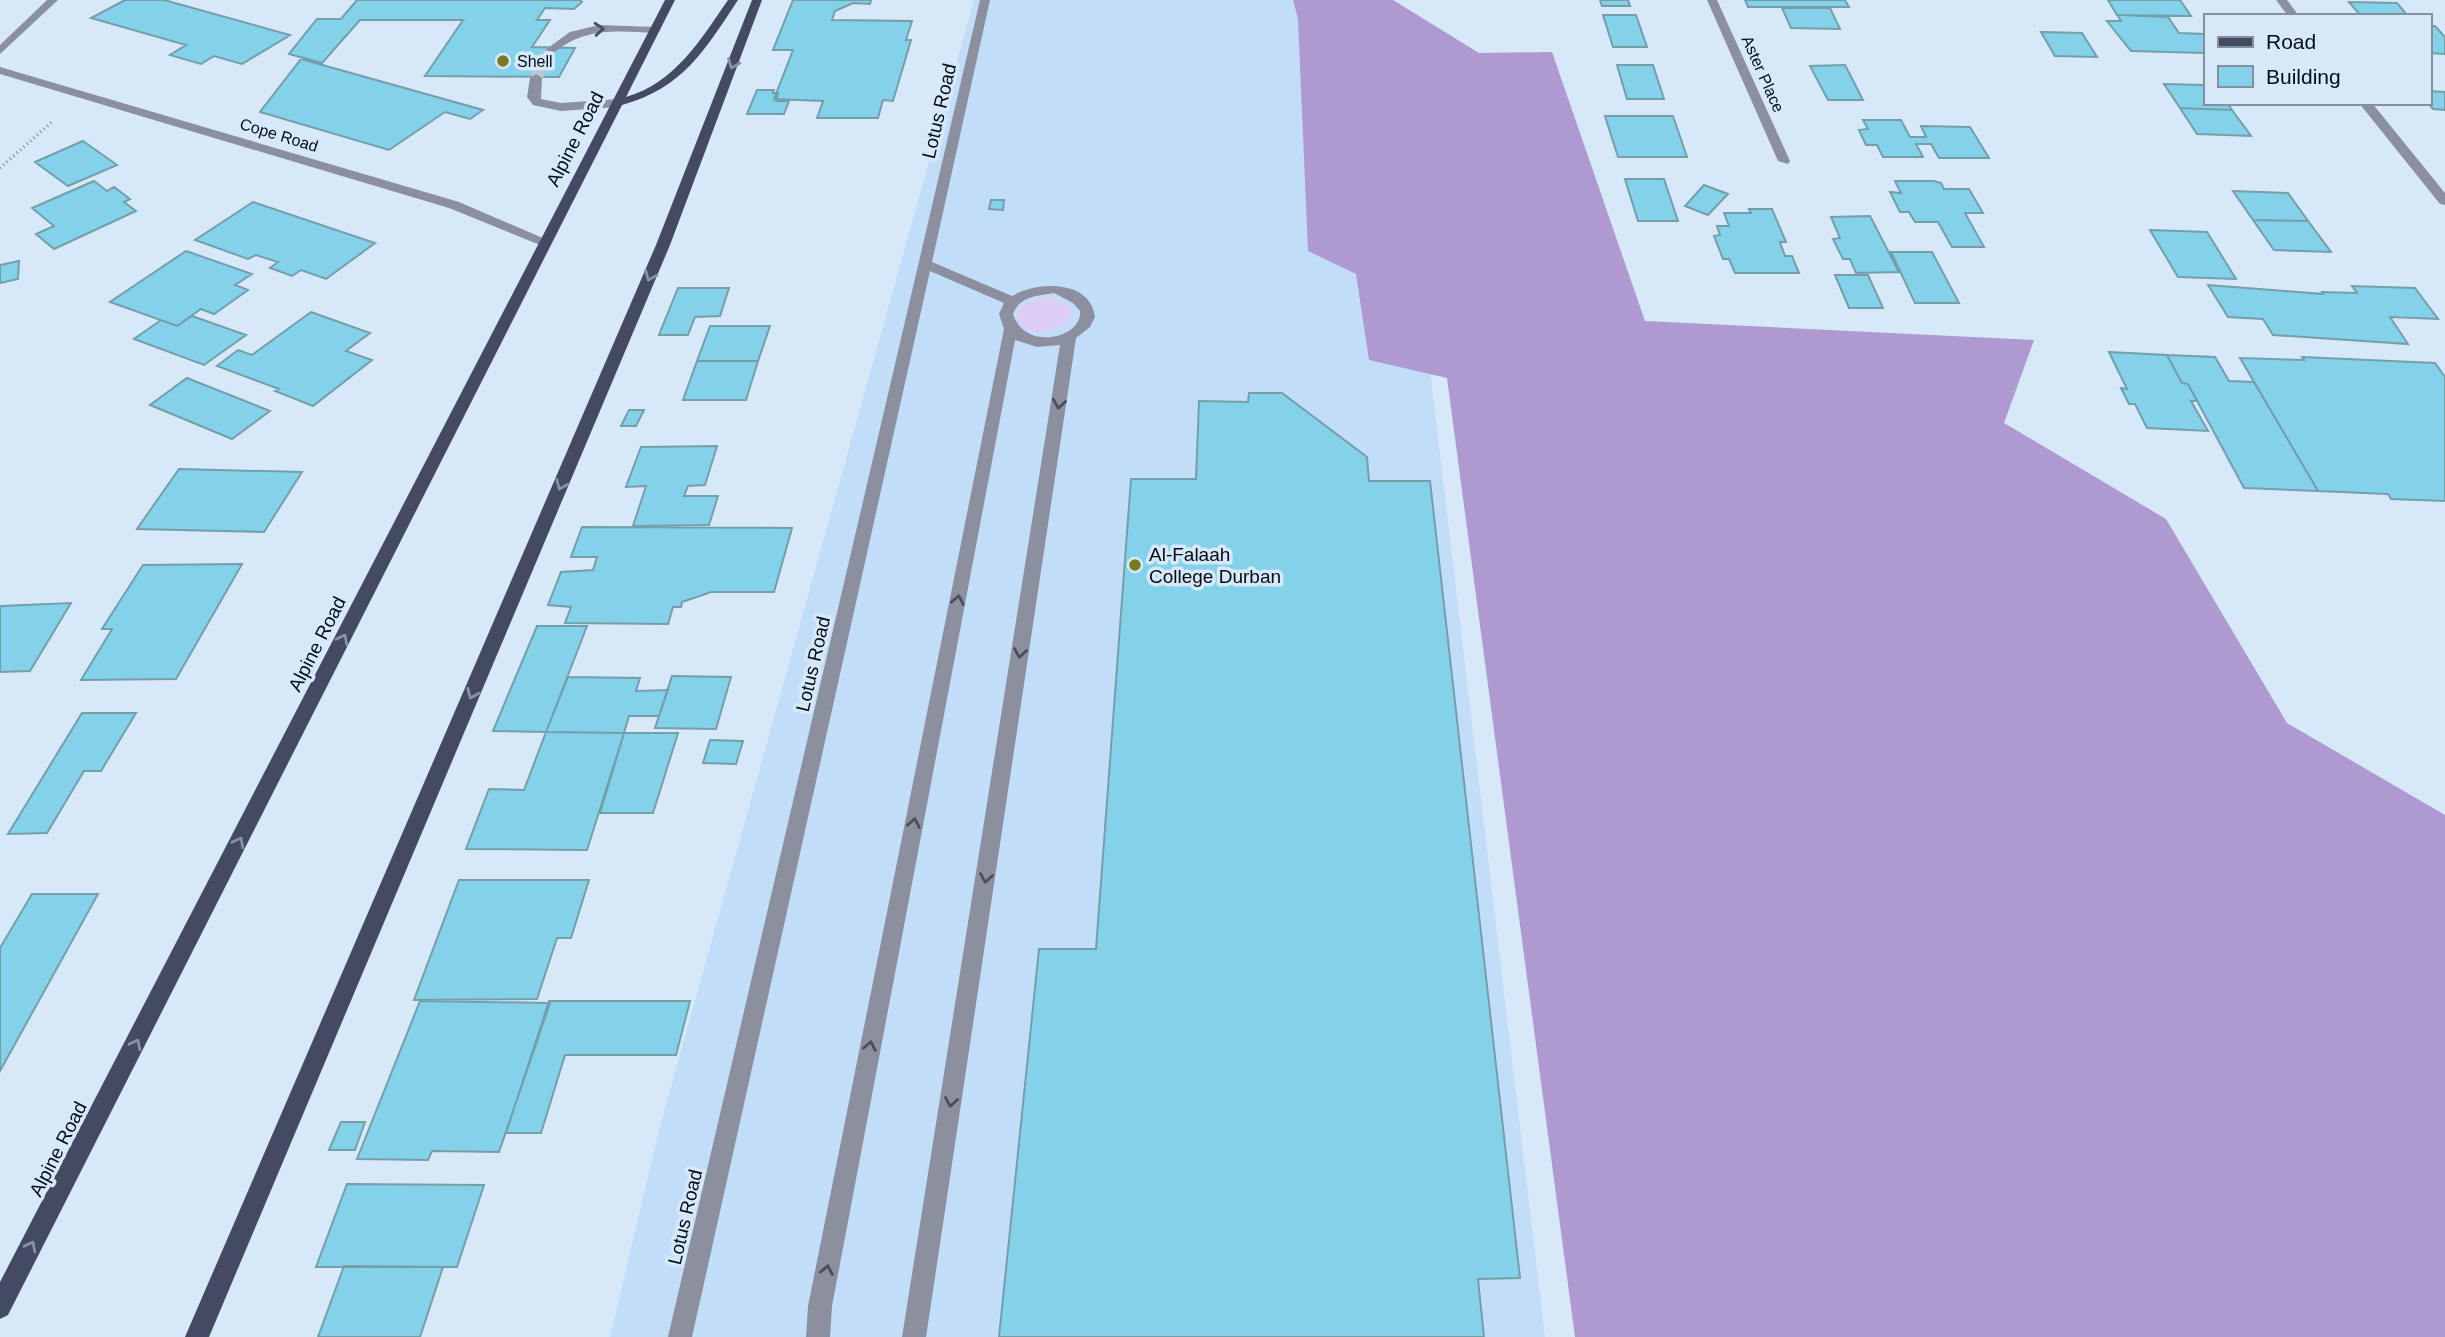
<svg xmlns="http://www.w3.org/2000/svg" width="2445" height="1337" viewBox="0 0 2445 1337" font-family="Helvetica,sans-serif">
	<rect width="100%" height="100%" fill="#d7e9f9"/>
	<path fill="#c2ddf8" d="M974,0H1386L1545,1337H610L659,1130Z"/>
	<path fill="#dccdf5" d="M1041,298H1055L1070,307L1072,316L1066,325L1040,333L1021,327L1017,318C1017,305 1029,300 1041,298Z"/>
	<path fill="#af99d1" d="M1293,0H1393L1479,53L1552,52L1645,321L2034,340L2004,423L2166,519L2287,723L2445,815V1337H1575L1447,378L1369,360L1356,274L1308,251L1298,19Z"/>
	<path fill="#84d2ea" stroke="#759eab" stroke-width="2" d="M125,0H164L290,35L242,64L214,56L201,64L170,55L186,45L91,18Z
		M357,0H580L582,2L574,9L545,8L537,20H550L532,47L575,48L559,77L425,76L463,20H360L322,63L289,54L317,19H341Z
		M793,0H871L870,4L853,3L835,11L832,20L912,21L906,40H911L893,101L883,100L878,118H817L823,101L774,99L793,50H773Z
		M1600,0H1628L1630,6H1602Z
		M1745,0H1845L1849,7H1748Z
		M2108,0H2180L2191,16L2117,15Z
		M2349,2L2397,3L2408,16H2361Z
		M1782,8H1830L1840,29L1791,28Z
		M1603,15H1636L1647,47H1613Z
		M2117,15L2168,17L2179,33L2205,34V53L2131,51L2107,21H2121Z
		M2429,26H2435L2445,37V54L2429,53Z
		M2041,32L2082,33L2097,57L2055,56Z
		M301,59L483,110L470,119L445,112L389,150L260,112Z
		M1617,65H1653L1664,99H1627Z
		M1845,65L1863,100H1828L1810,66Z
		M2164,84L2205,85V103H2227L2232,110L2180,108Z
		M757,90H774L773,93H778L776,101H789L784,114H747Z
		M2429,91L2445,92V110L2433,109L2428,103Z
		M2180,108L2232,110L2251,136L2197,134Z
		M1605,116H1673L1687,157H1618Z
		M1863,120H1901L1910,137H1926L1921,126L1970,127L1989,158H1939L1931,144H1916L1923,157H1883L1877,145H1866L1859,130L1868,129Z
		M83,141L117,165L68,186L35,162Z
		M1625,179H1664L1678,221H1638Z
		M94,181L107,191L114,187L130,199L124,202L136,211L54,249L36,234L54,226L32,208Z
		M1895,181H1934L1941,183L1944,189H1969L1983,213H1965L1984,247H1952L1938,222H1915L1909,212H1900L1890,192L1901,193Z
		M1704,185L1728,194L1708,215L1685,206Z
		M2233,191L2288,193L2308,221L2253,220Z
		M991,200H1004L1003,210L989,209Z
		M253,202L375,243L326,279L301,270L292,276L270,268L278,262L256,255L248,259L195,240Z
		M1749,209H1772L1786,242H1780L1785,256H1792L1799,273H1735L1729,259H1723L1714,236L1720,235L1717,226H1729L1724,213H1751Z
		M1870,216L1899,272L1856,273L1850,259H1843L1833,239L1840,238L1831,217Z
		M2253,220L2308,221L2331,252L2274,250Z
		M2150,230L2207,232L2236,279L2178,277Z
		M186,251L252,274L235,285L248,290L214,314L201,309L177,326L110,302Z
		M1891,252H1932L1959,303H1915Z
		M19,261L18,279L0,283V265Z
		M1835,275H1868L1883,308H1849Z
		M2208,285L2323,294L2322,292L2357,293L2352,286L2415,288L2438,319L2390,317L2408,344L2273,335L2263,319L2228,317Z
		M678,288H729L720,316L695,317L688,335H659Z
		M311,312L370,333L346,351L372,360L313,406L275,391L279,389L217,366L238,350L252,355Z
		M192,316L246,335L204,365L134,339L161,320L177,326Z
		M710,326H770L758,361H697Z
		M2109,352L2167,355L2182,383L2188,384L2197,401H2191L2208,431L2147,428L2135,404H2129L2121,388L2127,389Z
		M2167,355L2215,357L2229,381L2254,382L2318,491L2244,488L2188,384L2182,383Z
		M2302,357L2435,363L2445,377V501L2391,499L2388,494L2318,491L2240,358L2304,360Z
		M697,361H758L746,400H683Z
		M187,378L270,411L232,439L150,405Z
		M1249,393H1282L1367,457L1369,481H1430L1520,1278L1478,1279L1484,1337H999L1039,949H1096L1131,479H1196L1199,401L1248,402Z
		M629,410H644L636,426H621Z
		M717,446L705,485L688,486L684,496H718L709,525L633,526L646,486L626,487L641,447Z
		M179,469L302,472L264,532L137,529Z
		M582,527L792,528L774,592H711L682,602L681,607H673L668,624L565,623L571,607L548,605L561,572L593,570L597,557H571Z
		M242,564L176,679L81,680L112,629H102L143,565Z
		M71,603L30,671L0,672V606Z
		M537,626H587L546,732L493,731Z
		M672,676L731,677L716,729L655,728Z
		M568,677L640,678L636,691L668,690L659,716H629L624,733L546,732Z
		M82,713H136L101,771H84L47,833L8,834Z
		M546,732L624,733L587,850L466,849L489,789L524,790Z
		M624,733H678L653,813H600Z
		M710,740L743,741L736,764L703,763Z
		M459,880H589L571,938H557L537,999L414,1000Z
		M32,894H98L0,1071V948Z
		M420,1001L550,1003L499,1152L432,1151L428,1160L357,1159Z
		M549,1001H690L676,1055H565L541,1133H506Z
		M341,1122H365L355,1150H329Z
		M347,1184L484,1185L457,1267H316Z
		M344,1266L443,1267L420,1337H318Z"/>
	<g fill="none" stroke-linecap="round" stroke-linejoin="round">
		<path stroke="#b7c8d7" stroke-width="12" stroke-dasharray="12 6" stroke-linecap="butt" d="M536,78L551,50"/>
		<path stroke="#7e8b98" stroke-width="3.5" stroke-dasharray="1 3.5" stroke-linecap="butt" d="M0,168L52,122"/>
		<path fill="#8c909e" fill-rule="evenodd" d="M47,0H58L0,54V45Z
			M980,0H990L932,262L1012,296C1037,281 1090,279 1095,317L1090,327L1076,338L926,1337H902L1060,345L1037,347L1015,340L832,1306L830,1337H806L808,1306L1004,329L999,314L1004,303L930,271L692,1337H668ZM1054,293L1073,303L1080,311C1083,338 1025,352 1013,314C1020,296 1037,296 1054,293Z
			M1707,0H1717L1790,161L1788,164L1778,161Z
			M2276,0H2287L2299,16H2288Z
			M599,25L655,27L661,30L655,33C618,31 585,27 555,52L545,50L570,32Z
			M0,67L459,202L552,242L550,245H540L449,208L0,74Z
			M536,74L542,78L541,99L561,103L617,99L623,103L617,107L561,111L533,105L527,97L530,78Z
			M2359,103H2372L2445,193V205L2440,204Z"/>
		<path fill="#444a62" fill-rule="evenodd" d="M665,0H675L626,97C675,83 701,39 728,0H738C705,50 683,88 622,105L8,1315L0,1319V1282Z
			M752,0H762L670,245L209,1337H185L656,245Z"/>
	</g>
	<defs><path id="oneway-chevron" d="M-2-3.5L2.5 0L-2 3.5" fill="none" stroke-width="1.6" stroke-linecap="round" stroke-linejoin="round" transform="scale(1.75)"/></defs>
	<g stroke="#484e5a">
		<use href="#oneway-chevron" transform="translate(599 29) rotate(-5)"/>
		<use href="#oneway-chevron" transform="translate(1059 404) rotate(99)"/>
		<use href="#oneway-chevron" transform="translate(958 600) rotate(-79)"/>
		<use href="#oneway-chevron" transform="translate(1020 653) rotate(99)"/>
		<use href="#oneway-chevron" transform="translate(914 823) rotate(-79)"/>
		<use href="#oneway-chevron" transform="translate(986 878) rotate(99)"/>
		<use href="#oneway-chevron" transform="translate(870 1046) rotate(-79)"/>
		<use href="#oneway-chevron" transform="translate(951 1102) rotate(99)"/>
		<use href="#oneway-chevron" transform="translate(827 1270) rotate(-79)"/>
	</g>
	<g stroke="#8692a6">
		<use href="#oneway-chevron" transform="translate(733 64) rotate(111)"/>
		<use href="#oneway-chevron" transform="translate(650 276) rotate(113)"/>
		<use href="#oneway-chevron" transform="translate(561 485) rotate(113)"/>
		<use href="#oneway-chevron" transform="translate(343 639) rotate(-63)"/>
		<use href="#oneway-chevron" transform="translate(472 694) rotate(113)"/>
		<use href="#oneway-chevron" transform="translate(239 842) rotate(-63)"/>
		<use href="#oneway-chevron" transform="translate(136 1044) rotate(-63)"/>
		<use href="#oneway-chevron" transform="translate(31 1246) rotate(-63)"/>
	</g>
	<g fill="#7a7920" stroke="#d7e9f9" stroke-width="2.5">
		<circle cx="503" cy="61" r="7"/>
		<circle cx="1135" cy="565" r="7"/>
	</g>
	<g text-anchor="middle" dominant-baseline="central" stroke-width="7" stroke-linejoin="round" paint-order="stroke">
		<g font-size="16" fill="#040c15" stroke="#d7e9f9" text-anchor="start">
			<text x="517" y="61">Shell</text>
		</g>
		<g font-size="16" fill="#040c15" stroke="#d7e9f9">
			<text transform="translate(1763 74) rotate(66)">Aster Place</text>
			<text transform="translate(279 135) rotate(17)">Cope Road</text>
		</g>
		<g font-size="19" fill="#040c15" stroke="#d7e9f9">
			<text transform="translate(939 111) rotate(-77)">Lotus Road</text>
			<text transform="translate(575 139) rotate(-63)">Alpine Road</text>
			<text transform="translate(317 644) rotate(-63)">Alpine Road</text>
			<text transform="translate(813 664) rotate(-77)">Lotus Road</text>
			<text transform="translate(58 1149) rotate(-63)">Alpine Road</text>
			<text transform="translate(685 1217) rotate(-77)">Lotus Road</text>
		</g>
		<g font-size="19" fill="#040c15" stroke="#d7e9f9" text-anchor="start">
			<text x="1149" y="554">Al-Falaah<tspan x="1149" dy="22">College Durban</tspan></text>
		</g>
	</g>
	<rect x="2204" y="14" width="228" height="91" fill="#d7e9f9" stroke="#83919e" stroke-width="2"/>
	<rect x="2218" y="37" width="35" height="10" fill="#444a62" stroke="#83919e" stroke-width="2"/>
	<text x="2266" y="49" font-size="21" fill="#040c15">Road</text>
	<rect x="2218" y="66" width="35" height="21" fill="#84d2ea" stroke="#83919e" stroke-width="2"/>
	<text x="2266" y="84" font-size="21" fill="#040c15">Building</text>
</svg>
